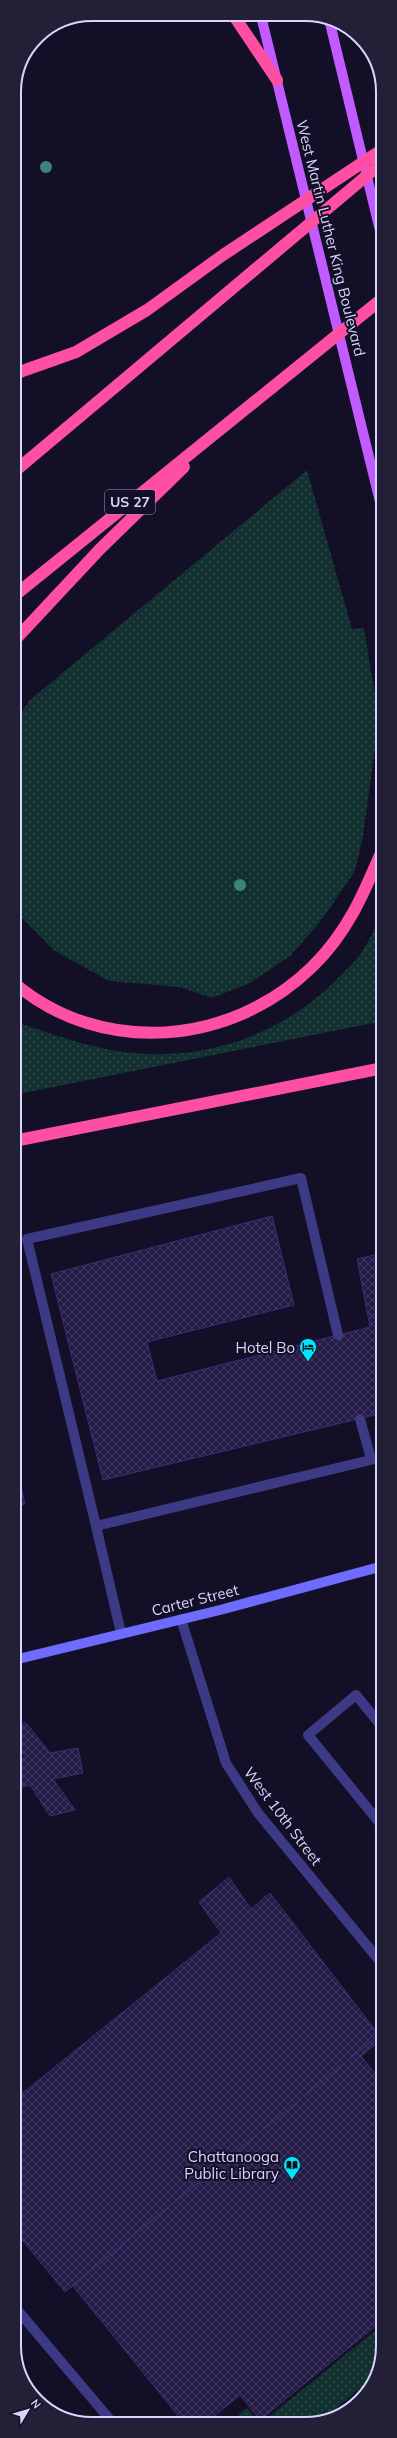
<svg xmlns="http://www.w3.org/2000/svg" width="397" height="2438" viewBox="0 0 397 2438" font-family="Mulish,sans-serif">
	<defs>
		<pattern id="grass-dots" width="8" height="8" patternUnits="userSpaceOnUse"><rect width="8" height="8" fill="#12302f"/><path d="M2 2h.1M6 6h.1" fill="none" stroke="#344d4e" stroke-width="1.8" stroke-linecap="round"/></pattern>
		<pattern id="building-cross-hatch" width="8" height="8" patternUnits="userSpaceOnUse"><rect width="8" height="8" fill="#241b47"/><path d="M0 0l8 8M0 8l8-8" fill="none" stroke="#433b63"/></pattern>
	</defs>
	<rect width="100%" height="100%" fill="#130f26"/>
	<path fill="url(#grass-dots)" d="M307,470L352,629L364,628L375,696V749L363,836L355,871L320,922L290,956L250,983L212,998L180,987L109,981L55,951L14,910V723L30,700Z
		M383,910V1021L14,1095V1021C53,1035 105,1053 146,1054C220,1057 293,1028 343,973C350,966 358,959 363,950C371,938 377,923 383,910Z
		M382,2325L383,2346L370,2380L321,2421L310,2424L261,2423Z
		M247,2408L260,2423H238L239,2414Z"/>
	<path fill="url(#building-cross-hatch)" stroke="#3b2d73" d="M272,1216L294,1305L147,1342L157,1381L370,1327L357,1259L383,1253V1413L103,1480L51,1274Z
		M14,1458L25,1504L14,1507Z
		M26,1723L50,1753L78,1748L83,1773L53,1779L75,1810L50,1816L30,1785L14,1789V1760L26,1758L14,1742V1726Z
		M229,1877L251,1909L270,1893L379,2035L65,2292L14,2230V2100L221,1933L199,1902Z
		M379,2035L382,2039L361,2056L377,2076L383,2071V2320L260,2420L240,2395L206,2423H184L72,2285Z"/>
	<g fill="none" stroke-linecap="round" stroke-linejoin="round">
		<path stroke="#3d3a85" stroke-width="10" d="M360,1419L371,1459
			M96,1526L27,1239L301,1178L338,1335
			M121,1633L96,1526L383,1457
			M383,1728L356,1695L308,1735L383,1827"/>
		<path stroke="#3d3a85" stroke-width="10" d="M181,1619L226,1763L258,1813L383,1965
			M14,2306L112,2422"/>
		<path stroke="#6f6bff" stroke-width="10" d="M14,1660L220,1610L383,1566"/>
		<path stroke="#c25bff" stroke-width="10" d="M261,16L383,514
			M329,19L383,243"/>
		<path stroke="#ff4fa3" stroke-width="12" d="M234,16L277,80
			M14,374L76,352L147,310L223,255L383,149
			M14,472L383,162
			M14,596L383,298
			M14,641L100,549L184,467
			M14,983C102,1057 231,1046 312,967C348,932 364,893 383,848
			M14,1141L383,1068"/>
	</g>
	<g fill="#3d827b">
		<circle cx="46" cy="167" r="6"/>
		<circle cx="240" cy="885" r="6"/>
	</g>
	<defs>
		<symbol id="hotel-pin" viewBox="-11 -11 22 30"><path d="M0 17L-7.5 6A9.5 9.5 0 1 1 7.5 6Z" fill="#00e5ff" stroke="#130f26"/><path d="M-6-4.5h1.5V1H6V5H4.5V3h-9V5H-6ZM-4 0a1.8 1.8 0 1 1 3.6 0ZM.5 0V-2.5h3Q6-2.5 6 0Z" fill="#111"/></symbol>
		<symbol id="library-pin" viewBox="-11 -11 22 30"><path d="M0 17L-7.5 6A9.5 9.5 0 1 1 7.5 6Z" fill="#00e5ff" stroke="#130f26"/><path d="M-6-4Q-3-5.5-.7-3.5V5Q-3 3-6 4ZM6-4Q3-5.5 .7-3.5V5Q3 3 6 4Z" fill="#111"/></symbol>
	</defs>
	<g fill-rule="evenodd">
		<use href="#hotel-pin" x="298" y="1337" width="20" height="27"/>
		<use href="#library-pin" x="282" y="2155" width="20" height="27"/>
	</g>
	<g text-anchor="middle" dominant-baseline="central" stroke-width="4" stroke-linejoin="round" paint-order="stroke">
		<rect fill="#130f26" stroke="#9e99be" stroke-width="1" x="105" y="490" width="50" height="24" rx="3"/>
		<g font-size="14" font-weight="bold" fill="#d9d4ff">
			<text x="130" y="502">US 27</text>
		</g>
		<g font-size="15" fill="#d9d4ff" stroke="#130f26">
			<text transform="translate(331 238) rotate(76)">West Martin Luther King Boulevard</text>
			<text transform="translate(195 1600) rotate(-14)">Carter Street</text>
			<text transform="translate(283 1816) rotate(53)">West 10th Street</text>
		</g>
		<g font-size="15" fill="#d9d4ff" stroke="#130f26" text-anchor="end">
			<text x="295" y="1347">Hotel Bo</text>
			<text x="279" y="2156">Chattanooga<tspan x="279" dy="17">Public Library</tspan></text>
		</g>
	</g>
	<path d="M0 0H397V2438H0ZM92 21H305A71 71 0 0 1 376 92V2346A71 71 0 0 1 305 2417H92A71 71 0 0 1 21 2346V92A71 71 0 0 1 92 21Z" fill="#231f37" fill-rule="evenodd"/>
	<path fill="none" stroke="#d9d4ff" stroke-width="2" d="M92 21H305A71 71 0 0 1 376 92V2346A71 71 0 0 1 305 2417H92A71 71 0 0 1 21 2346V92A71 71 0 0 1 92 21Z"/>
	<g transform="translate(28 2410) rotate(52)" stroke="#130f26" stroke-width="3" paint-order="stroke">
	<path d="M0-3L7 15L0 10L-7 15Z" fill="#d9d4ff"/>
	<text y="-6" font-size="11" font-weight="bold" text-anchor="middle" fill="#d9d4ff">N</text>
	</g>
</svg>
